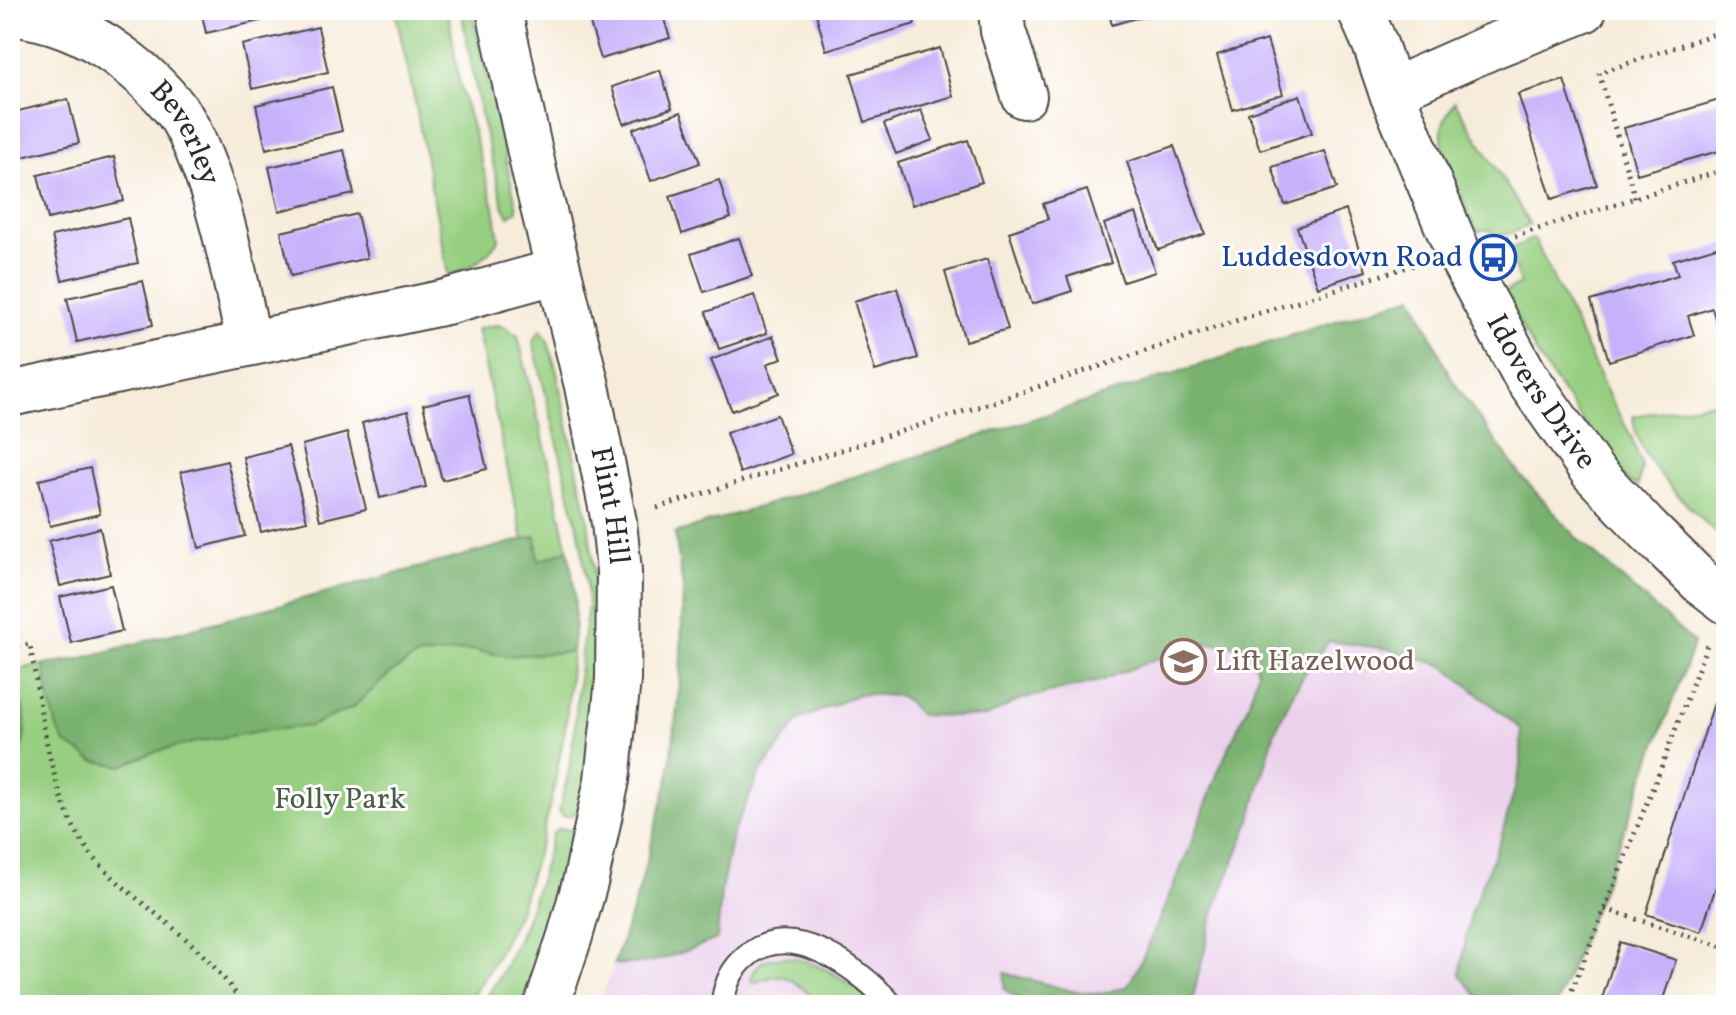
<svg xmlns="http://www.w3.org/2000/svg" width="1736" height="1015" viewBox="0 0 1736 1015" font-family="Vollkorn,serif">
	<rect width="100%" height="100%" fill="#fff"/>
	<filter id="ink" filterUnits="userSpaceOnUse"><feTurbulence type="fractalNoise" baseFrequency=".0125" numOctaves="2"/><feDisplacementMap in="SourceGraphic" scale="16" xChannelSelector="R" yChannelSelector="G"/><feConvolveMatrix kernelMatrix="1 2 1 2 8 2 1 2 1" color-interpolation-filters="sRGB"/></filter>
	<filter id="wash" filterUnits="userSpaceOnUse"><feTurbulence type="fractalNoise" baseFrequency=".006" numOctaves="4" result="noise"/><feDisplacementMap in="SourceGraphic" scale="32" xChannelSelector="R" yChannelSelector="G"/><feGaussianBlur stdDeviation="1.8" result="paint"/><feColorMatrix in="noise" values="0 0 0 0 0 0 0 0 0 0 0 0 0 0 0 0 0 1.4 0 .05"/><feComposite in="paint" operator="in"/></filter>
	<g filter="url(#wash)">
		<rect width="100%" height="100%" fill="#f7ecda"/>
		<path fill="#ebd1ec" d="M1413,296L1450,376L1480,420L1523,478L1579,540L1694,643L1608,874L1556,1005H600L639,890L669,776L680,681L683,589L675,533L816,489Z"/>
		<path fill="#97cf81" stroke="#617d56" stroke-width="2" d="M395,10H448L459,81L494,207L499,239C486,258 471,269 448,275L416,107Z
			M461,10H472L516,204L517,211L509,216L504,208L481,116Z
			M1455,102L1518,204L1530,225C1513,232 1502,241 1486,229L1477,232C1467,207 1439,155 1442,130C1443,119 1449,111 1455,102Z
			M1532,239L1535,240L1609,396L1631,436L1642,467L1638,486L1629,482L1591,433L1539,358L1503,293L1520,284L1508,250Z
			M495,325L504,326L518,336L548,459L568,550L538,562L572,652L566,723L553,791L542,837L518,914L490,969L466,1005H10V670L79,659L523,540L477,329Z
			M541,330L547,339L556,369L588,520L594,570L597,686L582,811L568,816H563L559,811L570,766L574,735L581,653L588,606L587,584L580,537L533,341Z
			M1726,400V542C1693,510 1636,464 1633,416Z
			M560,828L578,832L552,919L522,1005H481C519,953 536,894 553,833Z
			M785,957C815,960 854,982 873,1005C862,1005 829,1008 821,1004C807,995 796,977 778,976C769,976 762,982 753,982L751,980C755,961 768,958 785,957Z"/>
		<path fill="#79b26f" stroke="#526e4d" stroke-width="2" d="M1413,296L1450,376L1480,420L1523,478L1579,540L1694,643L1608,874L1556,1005H1485L1460,975L1470,914L1500,841L1521,768V729L1444,666L1388,649L1329,641L1307,670L1291,697L1275,731L1250,821L1214,912L1191,1005H1034L1021,1000L1004,989L1005,973L1072,991L1101,994L1128,986L1143,957L1193,840L1218,772L1250,701L1258,670L1245,646L1198,643L1099,681L1019,700L986,717L920,715L901,696L859,694L799,720L760,773L732,834L721,892L717,939C683,952 652,967 614,964L639,890L669,776L680,681L683,589L675,533L816,489Z
			M536,536L538,561L568,550C576,589 577,613 572,652L507,656L471,650L416,657L391,673L352,708L310,726L260,731L196,742L154,752L122,766L94,761L65,743L57,728L48,694L44,664L79,659Z
			M10,678C27,707 33,739 10,767Z"/>
		<g id="blocks">
			<path fill="#c6b1fb" d="M201,10H281L282,16L206,33Z
				M601,10H661L670,38L601,59L587,14Z
				M815,10H911L915,24L826,50Z
				M1108,10H1160V11L1112,25Z
				M318,27L328,72L252,89L242,45Z
				M1267,40L1283,94L1233,110L1217,55Z
				M940,48L953,96L865,122L851,74Z
				M660,70L672,108L624,124L612,87Z
				M1564,80L1597,185L1552,199L1518,94Z
				M332,87L342,131L266,149L256,105Z
				M1300,95L1312,133L1260,150L1248,113Z
				M1726,98V149L1637,174L1624,128Z
				M68,99L79,143L10,160V113Z
				M921,110L933,140L896,154L884,124Z
				M681,112L700,163L651,181L633,129Z
				M968,140L982,182L912,205L898,163Z
				M1174,146L1205,234L1158,250L1127,162Z
				M344,150L354,194L279,211L269,167Z
				M1325,151L1337,188L1285,205L1272,167Z
				M114,157L124,201L48,219L38,175Z
				M719,180L731,218L682,234L670,196Z
				M1087,190L1111,263L1067,277L1072,291L1032,304L1009,232L1048,219L1043,204Z
				M1346,210L1366,271L1318,287L1297,227Z
				M1136,213L1155,272L1123,282L1104,224Z
				M357,214L367,258L291,276L281,232Z
				M128,218L138,263L62,280L52,236Z
				M739,238L752,276L704,292L691,254Z
				M1726,244V325L1718,328L1712,308L1688,316L1694,335L1609,361L1591,301L1678,275L1673,260Z
				M987,259L1008,329L965,341L945,272Z
				M143,281L153,325L77,342L67,298Z
				M897,288L918,358L875,371L854,301Z
				M754,295L767,333L719,349L706,312Z
				M773,336L782,358L767,364L779,393L732,411L711,360Z
				M469,394L487,469L442,480L423,405Z
				M408,411L426,487L380,498L362,423Z
				M777,415L791,454L740,473L726,433Z
				M347,433L366,509L320,520L302,445Z
				M288,446L307,521L261,532L243,457Z
				M227,461L245,536L199,548L181,472Z
				M90,468L100,514L50,526L39,480Z
				M100,528L110,574L60,586L49,541Z
				M111,585L122,631L71,643L60,597Z
				M1716,697L1726,701V856L1701,932L1646,914Z
				M1620,942L1676,960L1661,1005H1600Z"/>
		</g>
	</g>
	<g filter="url(#ink)">
		<use href="#blocks" fill-opacity="0" stroke="#4a4845" stroke-width="2"/>
		<g fill="none" stroke-linecap="round" stroke-linejoin="round">
			<defs>
				<path id="lane" d="M723,1000C726,982 732,969 746,957C790,916 861,970 892,1005"/>
				<g id="street">
					<path id="s1" d="M499,10L535,175L587,386L614,522L619,571L618,680L607,780L586,879L570,936L547,1005"/>
					<path d="M1001,10L1003,31L1024,96"/>
					<path id="s2" d="M1360,10L1375,44L1391,91L1458,252L1526,377L1593,472L1649,531L1701,582L1726,601"/>
					<path id="s3" d="M10,13C51,18 84,30 118,55C139,70 160,89 176,110C187,124 194,142 201,159C225,218 235,281 249,343"/>
					<path d="M1391,91L1493,46L1584,10"/>
					<path d="M10,394L446,302L558,271"/>
				</g>
			</defs>
			<use href="#lane" stroke="#4a4845" stroke-width="26"/>
			<use href="#street" stroke="#4a4845" stroke-width="48"/>
			<path stroke="#4a4845" stroke-width="5" stroke-dasharray="2 6" stroke-linecap="butt" d="M1635,198L1599,73L1726,30
				M1500,241L1726,169
				M657,508L978,407L1250,316L1417,264
				M10,648L30,644C41,708 50,804 91,854C123,893 166,918 201,953C217,969 231,987 244,1005
				M1605,909L1726,948
				M1566,1005L1662,765L1708,642"/>
			<use href="#lane" stroke="#fff" stroke-width="22"/>
			<use href="#street" stroke="#fff" stroke-width="44"/>
		</g>
	</g>
	<defs>
		<symbol id="bus-ring" viewBox="-11 -11 22 22"><circle r="9.5" fill="#fff" stroke="#1a4fb4" stroke-width="1.5"/><path d="M-5-6H5V4H4V6H2V4H-2V6H-4V4H-5ZM-3.5-4V0h7V-4ZM-3.5 1.2v1.5H-2V1.2ZM2 1.2v1.5H3.5V1.2Z" fill="#1a4fb4"/></symbol>
		<symbol id="school-ring" viewBox="-11 -11 22 22"><circle r="9.5" fill="#fff" stroke="#8d6e63" stroke-width="1.5"/><path d="M0-5L7-2L0 1L-7-2ZM-4 1L0 2.5L4 1V4Q0 6-4 4Z" fill="#8d6e63"/></symbol>
	</defs>
	<g fill-rule="evenodd">
		<use href="#bus-ring" x="1468" y="232" width="51" height="51"/>
		<use href="#school-ring" x="1158" y="636" width="51" height="51"/>
	</g>
	<g text-anchor="middle" dominant-baseline="central" stroke-width="6" stroke-linejoin="round" paint-order="stroke">
		<g font-size="30" fill="#2b2b2b" stroke="#fff">
			<text stroke="none"><textPath href="#s3" startOffset="222">Beverley</textPath></text>
			<text stroke="none"><textPath href="#s2" startOffset="424">Idovers Drive</textPath></text>
			<text stroke="none"><textPath href="#s1" startOffset="508">Flint Hill</textPath></text>
		</g>
		<g font-size="30" fill="#164399" stroke="#fff" text-anchor="end">
			<text x="1463" y="258">Luddesdown Road</text>
		</g>
		<g font-size="30" fill="#785e54" stroke="#fff" text-anchor="start">
			<text x="1215" y="662">Lift Hazelwood</text>
		</g>
		<g font-size="30" fill="#4b5c45" stroke="#fff">
			<text x="340" y="800">Folly Park</text>
		</g>
	</g>
	<rect width="1736" height="1015" fill="none" stroke="#fff" stroke-width="40"/>
</svg>
